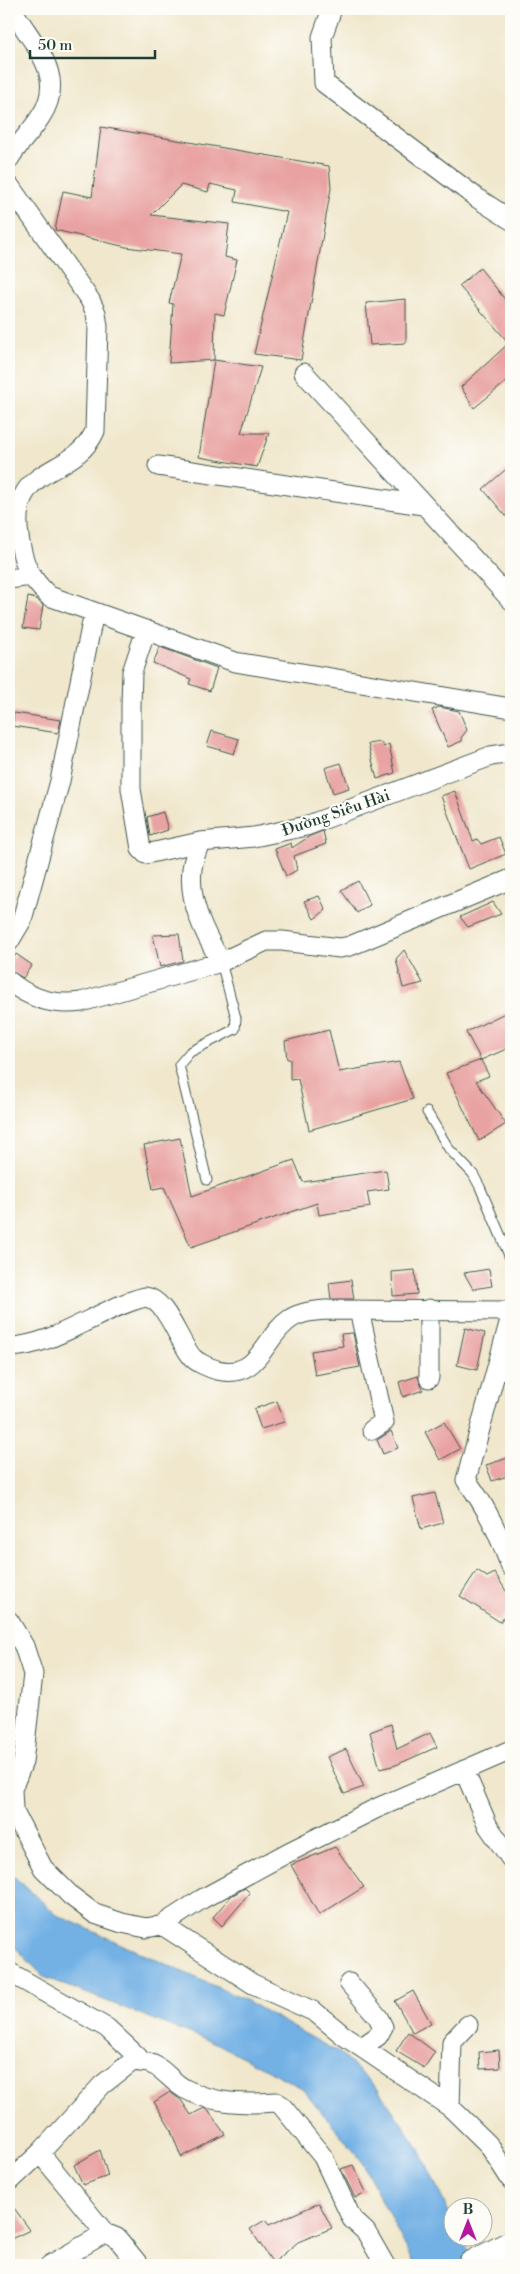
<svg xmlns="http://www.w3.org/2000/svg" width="520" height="2274" viewBox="0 0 520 2274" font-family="'Libre Bodoni',serif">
	<rect width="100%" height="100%" fill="#fdfcf7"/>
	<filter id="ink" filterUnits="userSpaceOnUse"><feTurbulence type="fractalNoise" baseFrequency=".02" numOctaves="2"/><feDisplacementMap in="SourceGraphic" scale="10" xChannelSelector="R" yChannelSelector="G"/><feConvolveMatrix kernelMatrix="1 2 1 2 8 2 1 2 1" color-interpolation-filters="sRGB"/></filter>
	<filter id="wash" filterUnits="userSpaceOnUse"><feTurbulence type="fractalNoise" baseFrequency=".0096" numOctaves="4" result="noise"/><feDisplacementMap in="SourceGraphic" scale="20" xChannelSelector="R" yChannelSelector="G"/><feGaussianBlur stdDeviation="1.12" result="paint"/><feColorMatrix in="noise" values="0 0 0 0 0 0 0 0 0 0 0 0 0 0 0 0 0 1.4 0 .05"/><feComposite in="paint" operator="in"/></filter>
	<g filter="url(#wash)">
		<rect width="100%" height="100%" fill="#f0e7cc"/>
		<path fill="#73b1e5" stroke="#49778c" d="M9,1872L57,1915L243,1999L341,2054L377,2088L420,2150L452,2220V2236L460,2237L477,2265H415L361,2160L302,2088L218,2044L44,1977L9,1941Z"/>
		<g id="blocks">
			<path fill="#e8a2a1" d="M101,127L329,166L331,188L301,360L254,354L287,212L235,202L237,190L210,184L208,192L181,185L151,215L229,224L225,257L237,260L224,315L215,313L214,360L169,363L173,304L169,303L181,254L126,247L55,230L63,191L92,197Z
				M480,268L511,307V378L474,408L461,387L509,343L459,286Z
				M406,299V343L370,345L366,303Z
				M214,360L261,367L241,433H269L257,467L199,457Z
				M511,465V522L483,489Z
				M28,597L36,599L43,605L39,630L23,628Z
				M160,647L217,668L210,691L189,684L191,679L153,663Z
				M439,707L459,711L467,730L461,738L462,741L448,747L432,710Z
				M14,713L61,720L58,733L12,726Z
				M212,731L239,739L234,754L207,746Z
				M380,742L384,747L389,744L395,773L377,779L368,744Z
				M341,763L349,788L333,793L325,768Z
				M455,791L473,841L477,839L481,844L499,837L506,854L469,869L441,796Z
				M163,812L168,830L150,836L147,817Z
				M323,831L326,844L294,856L297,870L286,876L275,849L291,843L292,848L310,836Z
				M358,881L370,905L357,913L341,890Z
				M319,896L326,910L314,919L304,901Z
				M493,902L501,914L468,927L460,917Z
				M179,934L183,961L160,967L153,935Z
				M404,950L423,983L403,988L396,959Z
				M16,954L32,965L23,978L9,970V966Z
				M511,1010V1047L481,1060L466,1032Z
				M329,1030L339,1072L399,1062L413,1099L309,1130L298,1079L290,1080V1059H287L285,1041Z
				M481,1060L489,1076L476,1081L506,1124L479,1141L446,1073Z
				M180,1138L192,1196L294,1160L303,1182L386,1170L389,1189L367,1192L370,1207L319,1215L317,1203L191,1247L164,1187L153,1189L144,1145Z
				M489,1269L492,1286L473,1289L464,1273Z
				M415,1270L417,1294L393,1296L392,1272Z
				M351,1280L354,1299H331L329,1283Z
				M465,1328L485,1333L477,1370L457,1365Z
				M353,1333L360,1367L315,1375L311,1351L343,1346L341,1334Z
				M418,1376L423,1390L403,1397L399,1382Z
				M277,1401L284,1422L261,1429L254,1409Z
				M444,1422L460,1449L440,1460L425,1432Z
				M391,1431L398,1448L383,1454L377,1440Z
				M511,1457V1475L492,1481L486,1465Z
				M435,1493L443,1523L421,1529L413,1498Z
				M477,1570L487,1577L495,1573L506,1591L511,1595V1606L500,1622L460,1596Z
				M391,1724L397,1749L430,1733L437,1747L396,1765L380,1769L370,1732Z
				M346,1749L364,1787L344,1794L327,1757Z
				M335,1847L364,1887L319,1915L291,1865Z
				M245,1888L250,1893L222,1926L213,1917L231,1896Z
				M413,1991L431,2023L413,2033L395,2001Z
				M408,2032L435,2052L424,2068L396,2051Z
				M499,2050L500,2068L480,2069L479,2052Z
				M170,2092L181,2100L191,2115L204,2108L207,2109L225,2134L181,2157L170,2128L154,2102Z
				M100,2150L108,2176L83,2185L74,2165Z
				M353,2165L366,2192L355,2198L341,2169Z
				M9,2201L30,2230L9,2240Z
				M319,2203L332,2228L298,2242L273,2263L250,2229L265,2220L269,2225Z"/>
		</g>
	</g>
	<g filter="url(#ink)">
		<use href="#blocks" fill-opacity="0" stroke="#3e564b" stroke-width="1"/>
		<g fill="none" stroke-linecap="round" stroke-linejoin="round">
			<defs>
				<path id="service" d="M427,1112L449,1149L473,1174L480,1187L511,1260
					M207,1180L179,1065L190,1052L235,1029L236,1018L221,962"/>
				<path id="minor" d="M332,9L322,37L324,83L477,198L511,220
					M9,159C18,144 32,131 41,116C68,75 32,44 12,9
					M9,185L90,300L96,313L98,327L95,431C74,479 8,462 19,537C23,564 29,577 49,596L235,662L511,708
					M304,373L511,600
					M158,466L423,505
					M9,579L31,576
					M146,630L132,672L131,706V789L141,849L146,854L200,842L254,837L306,826L491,756L511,753
					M200,842C197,850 193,860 192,869C188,902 205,934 221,962
					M9,942L22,920L60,781L94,612
					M9,981C29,998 54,1006 81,1002L221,962L266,941H282L340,948L350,946L511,879
					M359,1310L384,1422L372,1430
					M511,1316L466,1480C487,1507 499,1535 511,1567
					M9,1347C55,1346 100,1308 145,1297C167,1299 179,1344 193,1358C198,1363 210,1368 217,1370C260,1380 263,1337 290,1319C301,1312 314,1311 326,1310L511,1311
					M429,1378V1309
					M9,1621L24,1646L33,1674L23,1762L12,1789L13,1810L43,1868L71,1896L95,1914L122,1923L146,1928L162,1925L202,1899L287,1853L375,1809L511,1750
					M464,1770L488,1826L511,1859
					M162,1925L253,1984L315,2012L343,2035L450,2107L488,2144L511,2180
					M9,1972L107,2028L138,2057
					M349,1983L378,2017L383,2027L378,2036L362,2047
					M450,2107L452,2042L468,2025
					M40,2153L105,2233
					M9,2182L40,2153L102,2085L138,2057L140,2062C161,2062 168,2080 185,2089C213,2104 245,2104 276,2102L281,2105L323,2157L352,2219L366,2232L385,2265
					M50,2265L105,2233L117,2238L139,2265"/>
				<path id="trunk" d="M472,2265L511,2245"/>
			</defs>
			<use href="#service" stroke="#3e564b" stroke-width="11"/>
			<use href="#minor" stroke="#3e564b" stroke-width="21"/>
			<use href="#trunk" stroke="#3e564b" stroke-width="30"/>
			<use href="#service" stroke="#fff" stroke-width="9"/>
			<use href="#minor" stroke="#fff" stroke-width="19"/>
			<use href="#trunk" stroke="#fff" stroke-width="28"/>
		</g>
	</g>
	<g text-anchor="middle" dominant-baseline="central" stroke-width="4" stroke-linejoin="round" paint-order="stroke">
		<g font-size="16" fill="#1f3d34" stroke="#fdfcf7">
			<text transform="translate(336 813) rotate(-19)">Đường Siêu Hài</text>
		</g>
	</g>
	<rect width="520" height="2274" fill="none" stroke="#fdfcf7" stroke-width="30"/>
	<g transform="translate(468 2222)"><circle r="24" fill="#fdfcf7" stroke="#a4b0a9"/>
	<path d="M0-4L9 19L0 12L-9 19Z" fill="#b5179e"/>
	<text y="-8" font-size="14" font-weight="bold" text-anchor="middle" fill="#1f3d34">B</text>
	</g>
	<path d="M30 50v8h125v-8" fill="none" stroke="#1f3d34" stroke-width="2.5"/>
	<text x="38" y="50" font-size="15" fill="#1f3d34" stroke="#fdfcf7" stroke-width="4" paint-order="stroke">50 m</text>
</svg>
